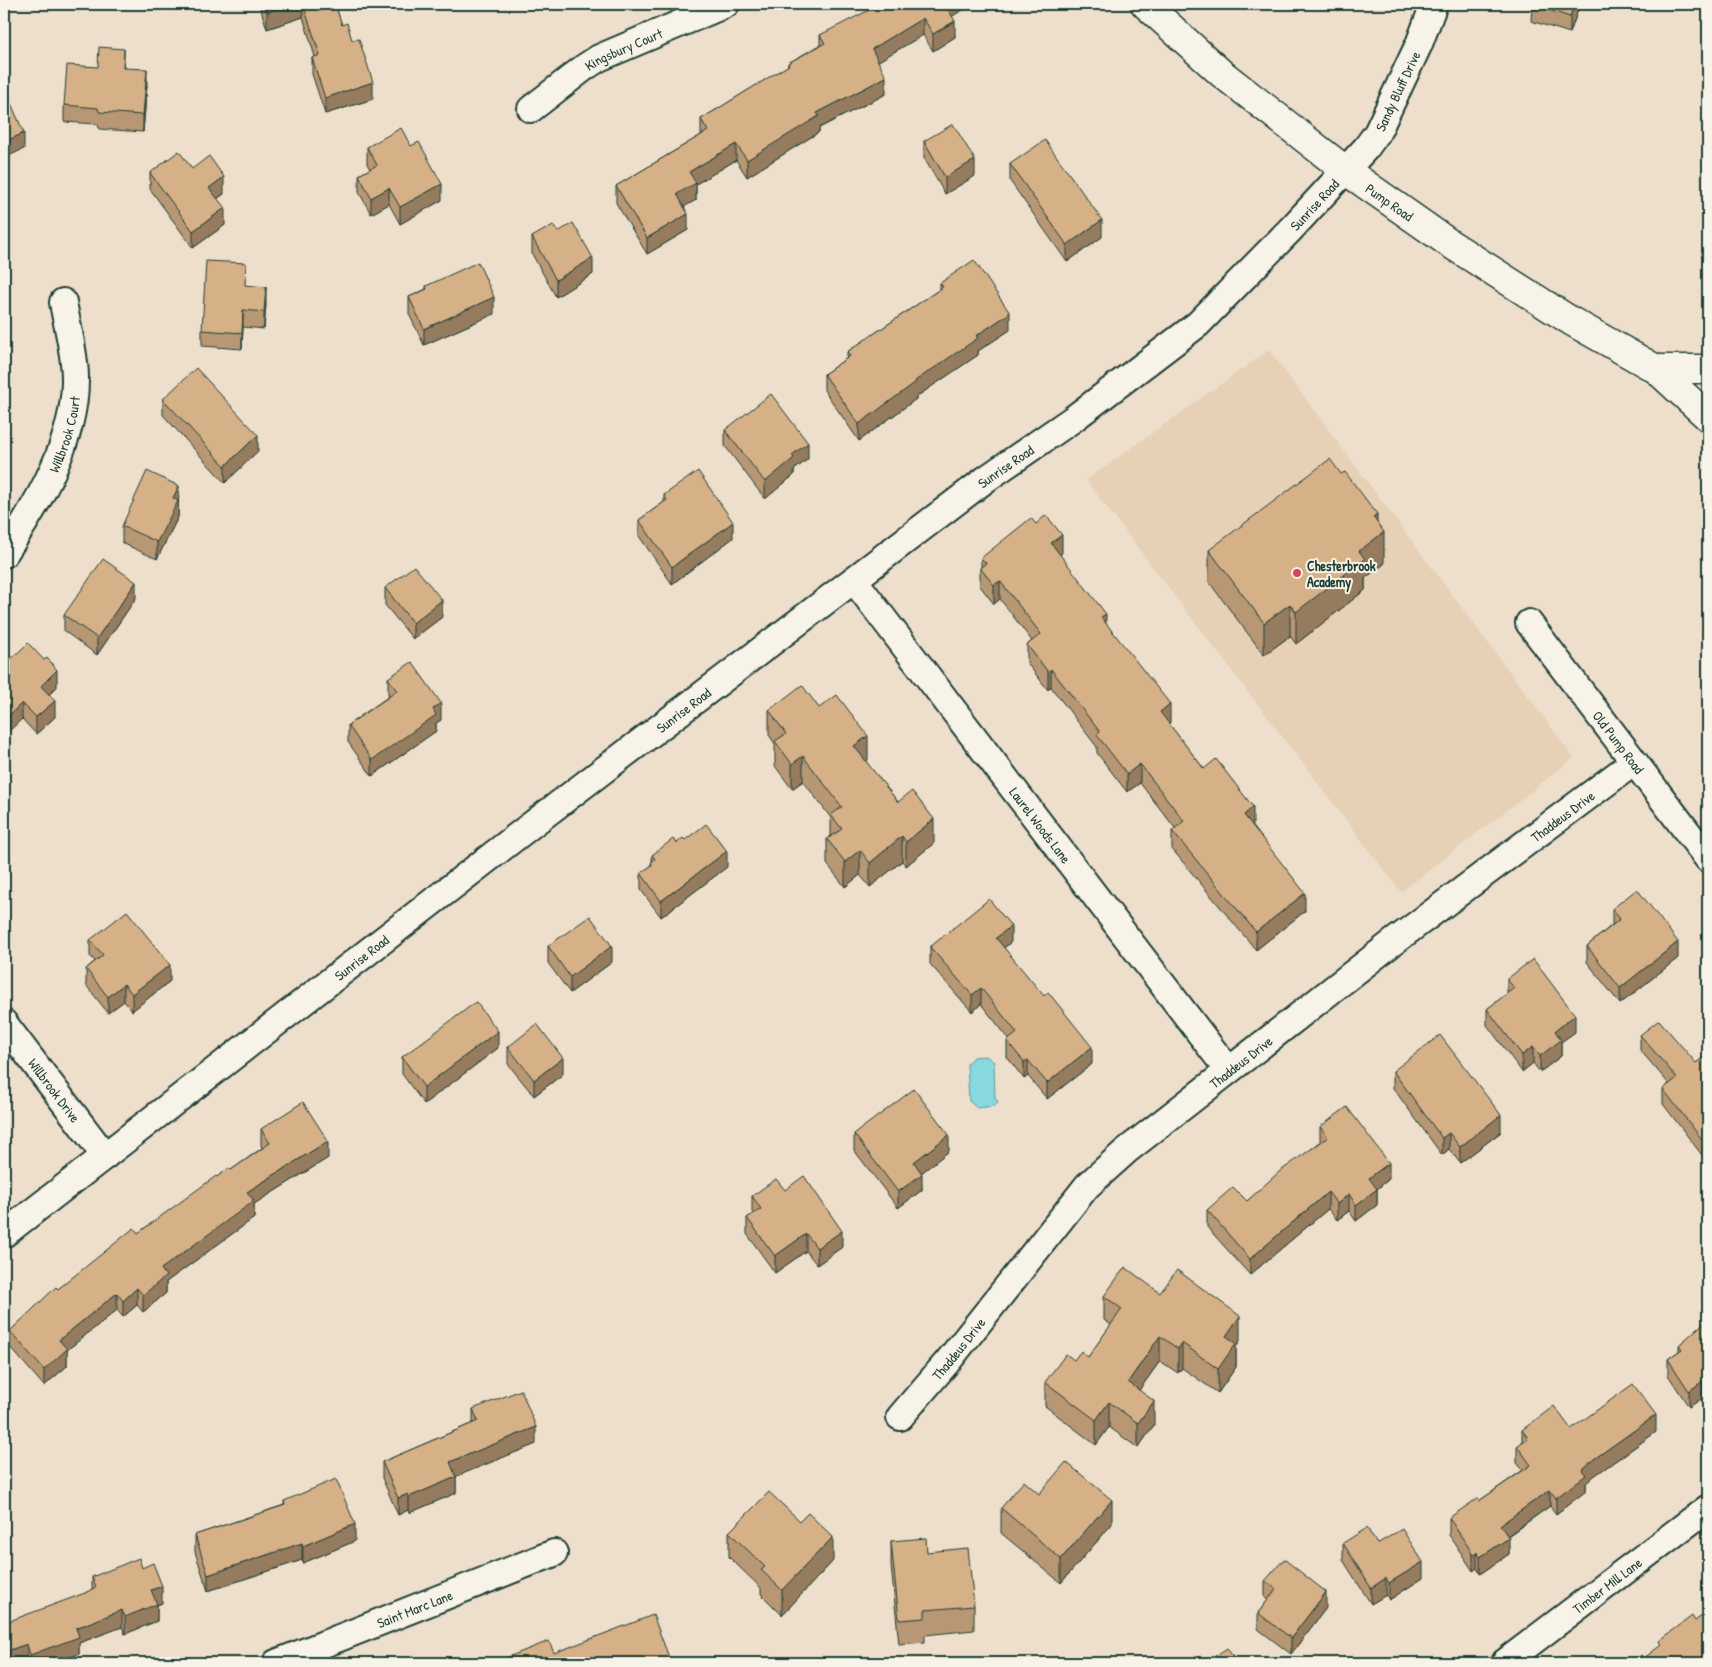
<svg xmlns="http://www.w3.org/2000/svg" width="1712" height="1667" viewBox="0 0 1712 1667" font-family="'Patrick Hand',sans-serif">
	<rect width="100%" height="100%" fill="#eddfcb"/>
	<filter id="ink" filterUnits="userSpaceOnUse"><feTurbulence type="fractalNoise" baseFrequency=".02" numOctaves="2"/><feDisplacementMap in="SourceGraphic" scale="10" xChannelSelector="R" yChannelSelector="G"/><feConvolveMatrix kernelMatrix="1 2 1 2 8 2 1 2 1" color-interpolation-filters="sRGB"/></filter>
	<g filter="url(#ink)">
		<path fill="#e6d1b7" d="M1269,350L1574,758L1401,892L1086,480Z"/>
		<path fill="#87d8df" stroke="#5d9a9b" d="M986,1056L994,1062L995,1098L998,1102L995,1106L977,1108L969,1101L967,1064L973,1057Z"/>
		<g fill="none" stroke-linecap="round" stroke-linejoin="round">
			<defs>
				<g id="minor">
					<path id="s1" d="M531,109L585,67L599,58L726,4"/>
					<path id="s2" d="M4,554C38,504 76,440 75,378C75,353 67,326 63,302"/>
					<path id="s3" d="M854,580L1228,1070"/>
					<path id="s4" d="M1529,623L1708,859"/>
					<path id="s5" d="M4,1023L105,1156"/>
					<path id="s6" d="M4,1234L534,823L986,479L1073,419L1198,324L1290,230L1366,148L1377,133L1419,44L1434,4"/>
					<path id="s7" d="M900,1417L949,1360L1087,1186L1126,1151L1392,943L1634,762"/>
					<path id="s8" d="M276,1663L554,1553"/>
					<path id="s9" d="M1504,1663L1708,1508"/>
				</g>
				<g id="secondary">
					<path id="s10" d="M1145,4L1221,73L1345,170L1449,243L1571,321L1656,369L1708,417"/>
					<path d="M1656,369H1708"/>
				</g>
			</defs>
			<use href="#minor" stroke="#1f3d34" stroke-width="30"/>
			<use href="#secondary" stroke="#1f3d34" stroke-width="31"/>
			<use href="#minor" stroke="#f7f3e8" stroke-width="26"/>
			<use href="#secondary" stroke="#f7f3e8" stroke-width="28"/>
		</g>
		<path fill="#b89774" stroke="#1f3d34" d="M259,4H335L342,25L373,99L325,114L312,74V58L315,57L303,17L267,29Z
			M964,4V9L952,16L955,37L933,51L923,35L878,61L886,94L819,128V132L747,177L736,160L696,184V200L684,206L688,230L647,254L616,203V186L701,135V119L788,66V63L820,45V35Z
			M1532,4H1580L1570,33L1531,21Z
			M98,67L124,68L147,85L143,132L99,129L98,124L64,122V105Z
			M924,141L975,176L945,194L924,158Z
			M367,147L442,200L400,224L389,204L371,214L359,192V175L370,169L367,164Z
			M1010,164L1102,237L1067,262L1010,181Z
			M192,169L224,194L217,199L225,225L193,248L150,189V173Z
			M558,232L593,274L556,297L532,254V237Z
			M940,283L1010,330L978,351V355L916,397V399L859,441L824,390V374L847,358V352L940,289Z
			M246,286L266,304L264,329L243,327L242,349L202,346V330Z
			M426,286L494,314L424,345L409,314V297L426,289Z
			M163,399L258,451L225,483L163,415Z
			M725,430L808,459L794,470V475L765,499L725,446Z
			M664,495L733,538L672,584L639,536V520L664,502Z
			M179,502L178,504V517L157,559L122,543V526Z
			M1377,522L1384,564L1365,578V590L1296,644L1290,636L1264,655L1209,582V550Z
			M1062,553L1060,555L1170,722L1169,724L1204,769L1253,826L1305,911L1256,950L1172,849V831L1175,828L1140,783L1127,792L1097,753V747L1051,687L1048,690L1027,663V645L1032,641L1000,599L994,604L980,586V568L981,567V558Z
			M385,588L442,617L413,639L385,605Z
			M136,598L97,655L64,631V615Z
			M4,666L57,687L49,695L55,717L36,734L22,719Z
			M388,678L441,720L436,723V731L372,776L348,742V725L389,696L388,695Z
			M819,708L868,760L866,762L898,802L934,843L906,866L902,861L870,887L860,875L845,887L827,864V839L831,836V818L803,781L792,789L775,766V744L769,735V710Z
			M685,840L727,867L661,917L641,890V873L651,866V863L652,862V855L677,843Z
			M1612,909L1678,958L1620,1004L1587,962V946L1612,925Z
			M90,940L170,981L132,1011L124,1001L108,1013L86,985V969L95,961L90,956Z
			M1011,942L1004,948L1092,1064L1047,1099L1028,1076L1024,1079L1007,1057V1041L1009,1039L981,1004L972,1012L930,964V947Z
			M548,946L612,962L570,993L548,963Z
			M1507,979L1575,1032L1561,1042V1056L1540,1072L1533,1063L1522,1072L1487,1025V1009L1507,994Z
			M1640,1035L1696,1063L1708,1054V1163L1663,1104V1089L1669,1084L1640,1050Z
			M508,1047L563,1074L534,1096L508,1064Z
			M498,1048L424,1104L402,1074V1057Z
			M1393,1071L1501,1132L1460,1163L1449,1149L1442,1155L1393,1088Z
			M1320,1127L1389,1179L1377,1189V1205L1356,1221L1349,1211L1337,1220L1328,1209L1250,1275L1207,1227V1210L1247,1201L1320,1142Z
			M261,1129L328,1158L254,1204V1218L166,1282V1293L143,1312L137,1305L123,1317L117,1310L67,1350V1366L44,1386L10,1347V1331L58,1289L138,1233L217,1177L231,1170L262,1148L261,1145Z
			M854,1134L949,1151L921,1173L922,1190L898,1208L854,1150Z
			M785,1190L842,1247L817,1265L806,1251L775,1273L747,1234V1218L753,1214L752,1212V1196Z
			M1160,1293L1240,1341L1236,1346V1367L1218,1393L1182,1368L1178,1373L1160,1361L1139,1390L1154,1425L1138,1448L1109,1427L1096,1445L1045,1406V1382L1074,1360L1088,1357L1111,1325L1104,1320V1296Z
			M1708,1322V1396L1707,1395L1689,1407L1668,1375V1359L1679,1351V1345Z
			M473,1409L536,1444L456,1476V1493L409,1513L408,1510L398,1515L382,1478V1462L473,1423Z
			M1571,1429L1656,1432L1594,1476L1586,1483V1491L1556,1514L1550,1506L1508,1536L1509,1554L1480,1574L1477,1568L1473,1571L1449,1535V1518L1479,1501L1523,1470L1517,1463V1446L1522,1443V1430Z
			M1039,1494L1112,1524L1061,1583L1001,1533V1508Z
			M284,1501L355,1541L303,1563L302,1560L208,1591L195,1552V1535L284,1505Z
			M729,1532L833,1561L782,1615L761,1594V1588L729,1557Z
			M891,1541L927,1552L974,1606V1630L925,1635V1642L899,1644L891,1566Z
			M1343,1543L1377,1544L1423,1578L1389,1600L1386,1595L1371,1604L1343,1560Z
			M142,1568L162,1603L157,1605V1621L125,1634L122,1627L79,1643V1654L53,1663H28L27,1660L18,1663H4L85,1593L92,1590V1577Z
			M1265,1581L1326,1608L1291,1654L1258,1629V1613L1268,1600L1265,1598Z"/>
		<path fill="#967b5e" stroke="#1f3d34" d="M294,4H303V17L267,29V12Z
			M945,4H964V9L945,21Z
			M1574,4H1580L1570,33V17Z
			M923,18V35L872,65V49Z
			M955,21V37L933,51V34Z
			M124,49V65L123,84V68Z
			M147,69V85L143,132V115Z
			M886,77V94L819,128V132L747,177V160L817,113Z
			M373,82V99L325,114V98Z
			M24,133V149L4,158V142Z
			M736,144V160L696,184V200L677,211V194L689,172Z
			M975,160V176L945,194V177Z
			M224,177V194L209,204V188Z
			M442,184V200L400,224V207Z
			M389,188V204L371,214V198Z
			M225,208V225L193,248V231Z
			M688,214V230L647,254V238Z
			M1102,220V237L1067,262V245Z
			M593,258V274L556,297V280Z
			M266,287V304L264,329V312Z
			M494,297V314L424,345V329Z
			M243,310V327L242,349V333Z
			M1010,313V330L978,351V355L916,397V399L859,441V424L915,381L976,336Z
			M258,435V451L225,483V466Z
			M808,443V459L794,470V475L765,499V482L792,455Z
			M179,486L178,517L157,559V542L173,498Z
			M1377,514V537L1384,532V564L1365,578V590L1296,644V612L1359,551L1373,517Z
			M733,522V538L672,584V567Z
			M1062,535V553L1051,561V543Z
			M1000,581V599L994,604V585Z
			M136,582V598L97,655V638Z
			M442,600V617L413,639V623Z
			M1290,604V636L1264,655V623Z
			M1106,614V632L1101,617Z
			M1051,669V687L1048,690V672Z
			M57,670V687L41,702V686Z
			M55,701V717L36,734V717Z
			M22,703V719L4,736V720Z
			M441,703V720L436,723V731L372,776V760L433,709Z
			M1170,704V722L1160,731V712Z
			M868,736V760L854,771V746Z
			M803,756V781L792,789V764Z
			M1140,764V783L1127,792V774Z
			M1253,807V826L1244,833V815Z
			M934,819V843L906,866V842Z
			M902,836V861L870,887V863Z
			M860,850V875L845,887V862Z
			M727,851V867L661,917V901Z
			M1305,893V911L1256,950V932Z
			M1011,926V942L996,954V938Z
			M1678,942V958L1620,1004V988Z
			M612,946V962L570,993V977Z
			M170,965V981L132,1011V994Z
			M124,984V1001L108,1013V997Z
			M981,988V1004L972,1012V995Z
			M1575,1015V1032L1561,1042V1056L1540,1072V1056L1555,1031Z
			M498,1031V1048L424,1104V1087Z
			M1092,1047V1064L1047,1099V1083Z
			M1533,1047V1063L1522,1072V1055Z
			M563,1058V1074L534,1096V1080Z
			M1028,1060V1076L1024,1079V1062Z
			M1501,1115V1132L1460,1163V1147Z
			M1449,1133V1149L1442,1155V1138Z
			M949,1135V1151L914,1179V1162Z
			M328,1141V1158L254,1204V1218L166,1282V1293L143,1312V1295L161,1269L247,1192Z
			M1389,1163V1179L1369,1195V1178Z
			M922,1174V1190L898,1208V1192Z
			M1377,1189V1205L1356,1221V1205Z
			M1328,1192V1209L1250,1275V1259Z
			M1349,1194V1211L1337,1220V1204Z
			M842,1231V1247L817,1265V1248Z
			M806,1234V1251L775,1273V1256Z
			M137,1288V1305L123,1317V1301Z
			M117,1293V1310L67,1350V1366L44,1386V1370L59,1340Z
			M1240,1316V1341L1236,1346V1367L1218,1393V1369L1226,1336Z
			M1160,1336V1361L1128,1406V1382Z
			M1182,1343V1368L1178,1373V1349Z
			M1707,1378V1395L1689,1407V1391Z
			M1154,1401V1425L1138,1448V1423Z
			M1109,1402V1427L1096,1445V1420Z
			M1656,1415V1432L1594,1476L1586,1483V1491L1556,1514V1498L1582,1470L1594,1459Z
			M536,1427V1444L450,1479V1462Z
			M456,1477V1493L409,1513V1497Z
			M1550,1490V1506L1500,1541V1525Z
			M408,1494V1510L398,1515V1498Z
			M1112,1500V1524L1061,1583V1559Z
			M355,1524V1541L303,1563V1546Z
			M833,1537V1561L782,1615V1590Z
			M1509,1538V1554L1480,1574V1557Z
			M302,1543V1560L208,1591V1575Z
			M1477,1552V1568L1473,1571V1554Z
			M1423,1562V1578L1389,1600V1583Z
			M1386,1578V1595L1371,1604V1588Z
			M162,1586V1603L157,1605V1621L125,1634V1617L151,1590Z
			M1326,1592V1608L1291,1654V1638Z
			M122,1610V1627L79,1643V1654L53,1663H30V1655L76,1628Z
			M27,1644V1660L18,1663H4V1652Z
			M1708,1656V1663H1698Z
			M605,1660V1663H596Z
			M670,1660V1663H661Z"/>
		<path fill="#d6b087" stroke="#1f3d34" d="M264,4H294L267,12Z
			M303,4H335L342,25L347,23L352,40L359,39L373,82L325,98L312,58L320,55Z
			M881,4H946H945L955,21L933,34L923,18L872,49L886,77L817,113L819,116L747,160L736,144L689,172L696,183L677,194L688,214L647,238L616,186L708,131L701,119L789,65L788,63L825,43L820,35Z
			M1531,4H1574L1570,17Z
			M99,47L124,49L123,68L147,69L143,115L99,112L98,108L64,105L67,65L98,67Z
			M6,92L24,133L4,142V94Z
			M953,124L975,160L945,177L924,141Z
			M401,128L411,146L419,142L442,184L400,207L389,188L371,198L359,175L377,165L367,147Z
			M1045,140L1102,220L1067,245L1010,164Z
			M179,151L192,169L209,156L224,177L209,188L225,208L193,231L150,173Z
			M573,223L593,258L556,280L532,237L553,225L558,232Z
			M974,260L1010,313L976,336L978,338L915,381L916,382L859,424L824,374L850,356L847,352L943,287L940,283Z
			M206,261L246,263L245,285L266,287L264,312L243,310L242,333L202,330Z
			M478,262L494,297L424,329L409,297L427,289L426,286Z
			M196,368L258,435L225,466L163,399Z
			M771,394L808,443L792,455L794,458L765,482L725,430Z
			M1330,459L1341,474L1345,472L1377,514L1373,517L1384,532L1359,551L1365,559L1296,612L1290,604L1264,623L1209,550Z
			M147,471L179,486L173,498L178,501L157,542L122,526Z
			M698,471L733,522L672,567L639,520L667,500L664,495Z
			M1046,515L1062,535L1051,543L1106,614L1101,617L1170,704L1160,712L1204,769L1216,759L1253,807L1244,815L1305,893L1256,932L1172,831L1184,821L1140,764L1127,774L1097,735L1100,732L1051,669L1048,672L1027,645L1041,634L1000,581L994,585L980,568L986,563L981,558L1031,518L1036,524Z
			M103,559L136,582L97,638L64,615Z
			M414,566L442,600L413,623L385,588Z
			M28,643L44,660L47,658L57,670L41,686L55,701L36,717L22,703L4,720V666Z
			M412,662L441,703L433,709L436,715L372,760L348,725L397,691L388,678Z
			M802,685L819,708L837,695L868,736L854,746L898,802L912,791L934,819L906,842L902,836L870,863L860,850L845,862L827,839L842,829L831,815L842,807L803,756L792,764L775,741L786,734L769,710Z
			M706,824L727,851L661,901L641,873L652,865L651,863L655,859L652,855L673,839L677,843L683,838L685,840Z
			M1637,889L1678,942L1620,988L1587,946L1620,919L1612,909Z
			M989,899L1011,926L996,938L1044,996L1048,992L1092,1047L1047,1083L1028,1060L1024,1062L1007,1041L1017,1033L981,988L972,995L930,947Z
			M127,911L170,965L132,994L124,984L108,997L86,969L103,955L90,940Z
			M590,916L612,946L570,977L548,946Z
			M1533,959L1575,1015L1555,1031L1561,1040L1540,1056L1533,1047L1522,1055L1487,1009L1514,988L1507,979Z
			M476,1002L498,1031L424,1087L402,1057Z
			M1659,1020L1696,1063L1708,1054V1147L1663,1089L1677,1078L1640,1035Z
			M537,1024L563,1058L534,1080L508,1047Z
			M1440,1035L1501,1115L1460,1147L1449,1133L1442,1138L1393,1071Z
			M914,1089L949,1135L914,1162L922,1174L898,1192L854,1134Z
			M303,1102L328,1141L247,1192L254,1201L161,1269L166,1276L143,1295L137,1288L123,1301L117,1293L59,1340L67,1349L44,1370L10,1331L56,1287L58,1289L134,1228L138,1233L216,1176L217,1177L229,1168L231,1170L270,1143L261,1129Z
			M1347,1107L1389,1163L1369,1178L1377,1189L1356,1205L1349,1194L1337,1204L1328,1192L1250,1259L1207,1210L1233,1187L1247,1201L1279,1172L1328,1137L1320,1127Z
			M804,1176L842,1231L817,1248L806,1234L775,1256L747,1218L761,1209L752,1196L776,1179L785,1190Z
			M1125,1267L1160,1293L1177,1270L1240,1316L1226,1336L1236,1343L1218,1369L1182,1343L1178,1349L1160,1336L1128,1382L1154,1401L1138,1423L1109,1402L1096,1420L1045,1382L1066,1354L1074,1360L1081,1351L1088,1357L1122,1309L1104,1296Z
			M1707,1320L1708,1322V1379L1707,1378L1689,1391L1668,1359L1682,1349L1679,1345Z
			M1633,1384L1656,1415L1594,1459L1582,1470L1586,1475L1556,1498L1550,1490L1500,1525L1509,1538L1480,1557L1477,1552L1473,1554L1449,1518L1478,1498L1479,1501L1531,1465L1517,1446L1528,1438L1522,1430L1554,1406L1571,1429Z
			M521,1390L536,1427L450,1462L456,1477L409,1497L408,1494L398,1498L382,1462L478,1421L473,1409Z
			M1066,1462L1112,1500L1061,1559L1001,1508L1024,1481L1039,1494Z
			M336,1479L355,1524L303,1546L302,1543L208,1575L195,1535L285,1505L284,1501Z
			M769,1492L800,1521L808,1513L833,1537L782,1590L761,1570L765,1567L729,1532Z
			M1367,1528L1377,1544L1402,1529L1423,1562L1389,1583L1386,1578L1371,1588L1343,1543Z
			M926,1538L927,1552L968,1548L974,1606L925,1610V1618L899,1620L891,1541Z
			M139,1558L142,1568L153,1563L162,1586L151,1590L157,1604L125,1617L122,1610L76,1628L79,1637L30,1655L27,1644L4,1652V1623L85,1593L96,1587L92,1577Z
			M1284,1559L1326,1592L1291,1638L1258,1613L1276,1589L1265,1581Z
			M1708,1611V1656L1698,1663H1638L1662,1644L1659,1641L1692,1616L1695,1621Z
			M653,1615L670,1660L661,1663H606L605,1660L596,1663H493L549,1641L554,1653Z
			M1227,1648L1237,1663H1205Z"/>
	</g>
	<circle fill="#d1495b" stroke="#f7f3e8" stroke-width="2" cx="1297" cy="573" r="5"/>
	<g text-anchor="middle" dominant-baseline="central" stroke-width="4" stroke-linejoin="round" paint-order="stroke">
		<g font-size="14" fill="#1f3d34" stroke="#f7f3e8">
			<text stroke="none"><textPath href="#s1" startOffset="111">Kingsbury Court</textPath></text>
			<text stroke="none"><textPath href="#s6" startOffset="1810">Sandy Bluff Drive</textPath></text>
			<text stroke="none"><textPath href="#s10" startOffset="315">Pump Road</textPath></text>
			<text stroke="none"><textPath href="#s6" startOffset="1668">Sunrise Road</textPath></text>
			<text stroke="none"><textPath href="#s2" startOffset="135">Willbrook Court</textPath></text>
			<text stroke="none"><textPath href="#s6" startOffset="1262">Sunrise Road</textPath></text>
			<text stroke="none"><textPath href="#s6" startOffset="858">Sunrise Road</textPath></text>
			<text stroke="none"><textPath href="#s4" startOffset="149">Old Pump Road</textPath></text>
			<text stroke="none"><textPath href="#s7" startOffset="900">Thaddeus Drive</textPath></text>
			<text stroke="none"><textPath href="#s3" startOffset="308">Laurel Woods Lane</textPath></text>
			<text stroke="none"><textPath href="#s6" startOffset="452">Sunrise Road</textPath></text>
			<text stroke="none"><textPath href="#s7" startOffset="495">Thaddeus Drive</textPath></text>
			<text stroke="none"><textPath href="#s5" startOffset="84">Willbrook Drive</textPath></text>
			<text stroke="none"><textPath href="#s7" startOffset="90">Thaddeus Drive</textPath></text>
			<text stroke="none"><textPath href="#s9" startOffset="129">Timber Mill Lane</textPath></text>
			<text stroke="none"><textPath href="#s8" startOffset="149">Saint Marc Lane</textPath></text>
		</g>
		<g font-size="14" font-weight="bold" fill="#1f3d34" stroke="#f7f3e8" text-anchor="start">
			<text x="1307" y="565">Chesterbrook<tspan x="1307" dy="16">Academy</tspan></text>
		</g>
	</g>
	<rect width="1712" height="1667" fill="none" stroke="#f7f3e8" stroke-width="20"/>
	<rect x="10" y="10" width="1692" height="1647" fill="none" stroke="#1f3d34" stroke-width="2" filter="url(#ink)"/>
</svg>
